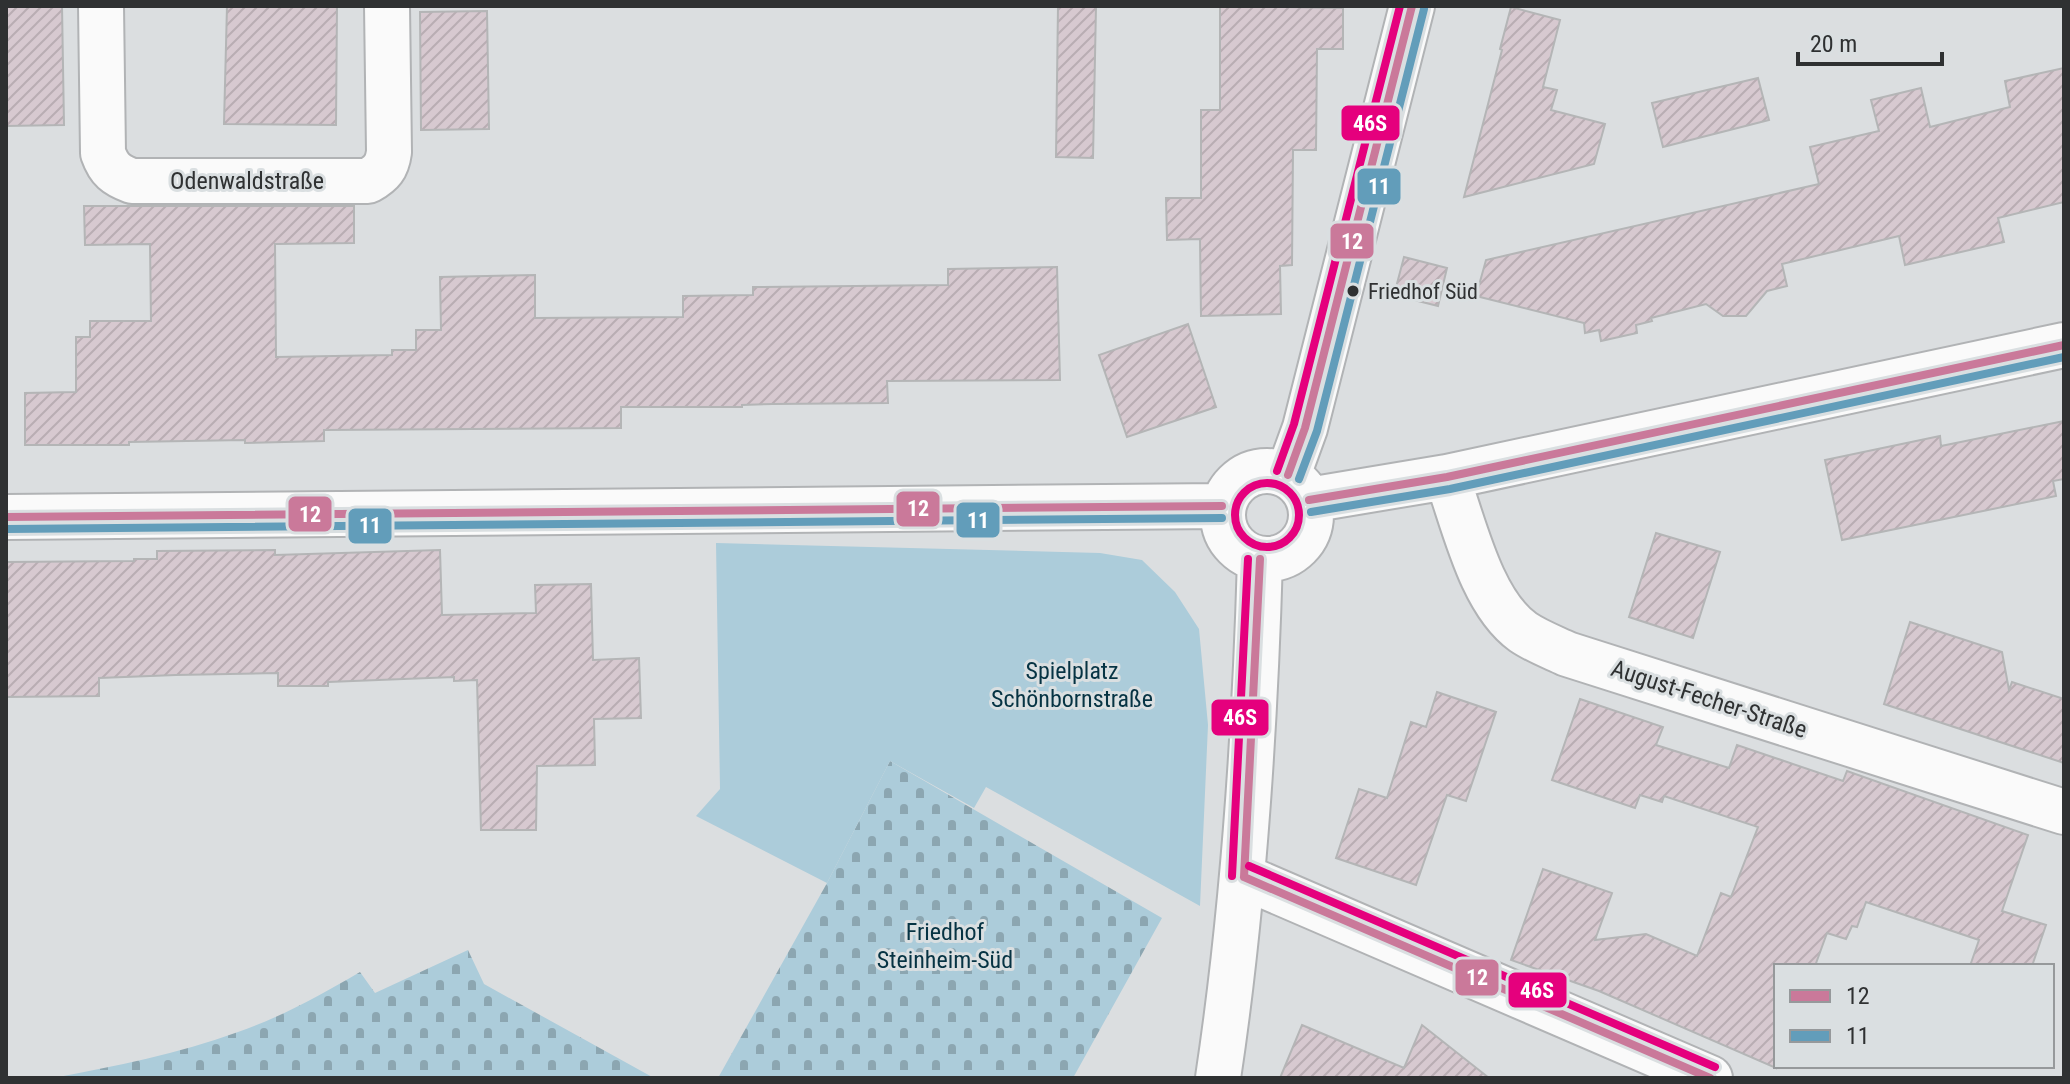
<svg xmlns="http://www.w3.org/2000/svg" width="2070" height="1084" viewBox="0 0 2070 1084" font-family="'Roboto Condensed',sans-serif">
	<defs>
		<pattern id="cemetery-stones" width="16" height="16" patternUnits="userSpaceOnUse" patternTransform="scale(2)"><rect width="16" height="16" fill="#acccda"/><path d="M2 7V4a2 2 0 0 1 4 0v3zM10 15v-3a2 2 0 0 1 4 0v3z" fill="#8ca6b1"/></pattern>
		<pattern id="building-hatch" width="6" height="6" patternUnits="userSpaceOnUse" patternTransform="scale(2)"><rect width="6" height="6" fill="#d7c9d0"/><path d="M-1 1l2-2M0 6l6-6M5 7l2-2" fill="none" stroke="#b9adb3"/></pattern>
	</defs>
	<rect width="100%" height="100%" fill="#dbdee0"/>
	<path fill="url(#cemetery-stones)" d="M890,761L1162,918L1073,1078H718L827,883Z
		M468,950L484,984L654,1078H53C116,1066 178,1054 238,1032C281,1017 321,995 360,972L375,993Z"/>
	<path fill="#acccda" d="M716,543L1100,553L1142,560L1175,592L1199,629L1208,725L1200,906L986,787L974,808L890,761L827,883L696,816L720,789Z"/>
	<path fill="url(#building-hatch)" stroke="#b4b5b6" stroke-width="2" d="M6,6H62L64,125L6,126Z
		M227,6H337L336,125L224,124Z
		M1058,6H1096L1093,158L1056,157Z
		M1220,6L1343,8V49H1317L1316,150H1293L1292,265L1280,266L1281,314L1201,316L1200,239L1167,240L1166,198H1201V110H1220Z
		M1511,7L1560,20L1543,87L1557,90L1551,110L1605,124L1594,164L1464,197L1502,50L1500,49Z
		M487,11L489,129L421,130L420,12Z
		M2064,68V202L1998,218L2004,242L1905,265L1899,236L1782,264L1787,286L1767,291L1746,316H1723L1706,304L1651,318L1652,321L1636,325L1637,333L1601,341L1599,330L1585,333L1584,323L1476,296L1486,260L1819,184L1810,147L1879,131L1871,100L1921,88L1930,127L2010,107L2005,81Z
		M1758,78L1769,120L1663,147L1652,103Z
		M84,206H354V243L275,244L276,357L392,355V350H416V330H441L440,277L535,275V318L683,317V296L753,295V287L948,285V269L1057,267L1060,380L887,381L888,403L773,404L742,405V407H621V428L324,430V441L245,443V440L129,442V445H25V393L76,392V337H90V321H151L150,244L85,245Z
		M1404,257L1447,268L1438,306L1394,295Z
		M1188,324L1216,407L1127,437L1099,355Z
		M2064,421V479L2053,481L2056,496L1842,540L1825,460L1940,436L1941,446Z
		M1656,533L1720,552L1693,638L1629,617Z
		M275,550V555L440,550L442,615L536,613L535,585L591,584L593,660L639,658L641,718L594,719L595,765L537,766L536,830H481L477,680L454,681V677L328,682V686H278V673L176,675L99,678V696L6,697V562L134,561V559H157V551Z
		M1910,622L2002,652L2009,690L2012,682L2064,699V763L1884,704Z
		M1437,692L1496,712L1466,801L1447,795L1416,885L1336,858L1359,789L1387,798L1411,722L1426,727Z
		M1580,699L1663,727L1656,745L1729,768L1737,745L1843,781L1847,771L2028,835L2002,911L2046,925L2032,966H1970L1979,940L1866,902L1857,927L1852,926L1846,939L1827,933L1815,966H1776V1068L1599,991L1511,960L1543,869L1612,893L1595,940L1646,934L1697,956L1721,893L1731,897L1758,827L1664,796L1662,802L1640,795L1635,808L1552,780Z
		M1302,1025L1404,1068L1422,1025L1489,1078H1280Z"/>
	<g fill="none" stroke-linecap="round" stroke-linejoin="round">
		<defs>
			<path id="minor" d="M101,6L103,153C109,170 116,175 132,181H368C382,173 387,167 389,152L387,6
				M1223 515a44 44 0 1 1 88 0a44 44 0 1 1-88 0Z
				M1288,475L1305,428L1412,6
				M1447,477C1464,524 1481,602 1523,632C1536,641 1552,647 1567,654L2064,812
				M1309,500L1447,477L2064,345
				M6,517L1222,506
				M1244,877L1710,1078
				M1218,1078C1244,906 1255,733 1260,559"/>
		</defs>
		<use href="#minor" stroke="#b1b3b5" stroke-width="48"/>
		<use href="#minor" stroke="#fafafa" stroke-width="44"/>
		<defs>
			<path id="bus-1" d="M1288,475L1305,428L1412,6
				M1309,500L1447,477L2064,345
				M6,517L1222,506
				M1244,877L1710,1078
				M1244,877L1260,559"/>
			<path id="bus-2" d="M1299,479L1317,431L1424,9
				M1311,512L1450,489L2064,357
				M6,529L1222,518"/>
			<path id="bus-3" d="M1277,471L1294,424L1400,6
				M1235 515a32 32 0 1 1 64 0a32 32 0 1 1-64 0Z
				M1249,866L1715,1067
				M1232,876L1248,559"/>
		</defs>
		<use href="#bus-1" stroke="#dadfe1" stroke-width="14"/>
		<use href="#bus-2" stroke="#dadfe1" stroke-width="14"/>
		<use href="#bus-3" stroke="#dadfe1" stroke-width="14"/>
		<use href="#bus-1" stroke="#ca799a" stroke-width="8"/>
		<use href="#bus-2" stroke="#629dba" stroke-width="8"/>
		<use href="#bus-3" stroke="#e5007d" stroke-width="8"/>
	</g>
	<circle fill="#2f3132" stroke="#dadfe1" stroke-width="3" cx="1353" cy="291" r="7"/>
	<g text-anchor="middle" dominant-baseline="central" stroke-width="6" stroke-linejoin="round" paint-order="stroke">
		<g font-size="22" fill="#2f3132" stroke="#dadfe1" text-anchor="start">
			<text x="1368" y="291">Friedhof Süd</text>
		</g>
		<g font-size="24" fill="#2f3132" stroke="#dadfe1">
			<text x="247" y="181">Odenwaldstraße</text>
			<text transform="translate(1709 699) rotate(18)">August-Fecher-Straße</text>
		</g>
		<g font-size="24" fill="#063343" stroke="#dadfe1">
			<text x="1072" y="671">Spielplatz<tspan x="1072" dy="28">Schönbornstraße</tspan></text>
			<text x="945" y="932">Friedhof<tspan x="945" dy="28">Steinheim-Süd</tspan></text>
		</g>
	</g>
	<g stroke="#dadfe1" stroke-width="3">
		<rect x="1340" y="104" width="61" height="38" rx="8" fill="#e5007d"/>
		<rect x="1356" y="167" width="46" height="39" rx="8" fill="#629dba"/>
		<rect x="1329" y="222" width="46" height="38" rx="8" fill="#ca799a"/>
		<rect x="895" y="490" width="46" height="38" rx="8" fill="#ca799a"/>
		<rect x="287" y="495" width="46" height="38" rx="8" fill="#ca799a"/>
		<rect x="955" y="501" width="46" height="38" rx="8" fill="#629dba"/>
		<rect x="347" y="507" width="46" height="38" rx="8" fill="#629dba"/>
		<rect x="1210" y="698" width="60" height="39" rx="8" fill="#e5007d"/>
		<rect x="1454" y="958" width="46" height="39" rx="8" fill="#ca799a"/>
		<rect x="1507" y="971" width="61" height="38" rx="8" fill="#e5007d"/>
	</g>
	<g font-size="22" text-anchor="middle" font-weight="bold" fill="#fff">
		<text x="1370" y="131">46S</text>
		<text x="1379" y="194">11</text>
		<text x="1352" y="249">12</text>
		<text x="918" y="516">12</text>
		<text x="310" y="522">12</text>
		<text x="978" y="528">11</text>
		<text x="370" y="533">11</text>
		<text x="1240" y="725">46S</text>
		<text x="1477" y="985">12</text>
		<text x="1537" y="998">46S</text>
	</g>
	<rect width="2070" height="1084" fill="none" stroke="#2f3132" stroke-width="16"/>
	<rect x="1774" y="964" width="280" height="104" fill="#dadfe1" stroke="#96999b" stroke-width="2"/>
	<rect x="1790" y="990" width="40" height="12" fill="#ca799a" stroke="#96999b" stroke-width="2"/>
	<text x="1846" y="1004" font-size="24" fill="#2f3132">12</text>
	<rect x="1790" y="1030" width="40" height="12" fill="#629dba" stroke="#96999b" stroke-width="2"/>
	<text x="1846" y="1044" font-size="24" fill="#2f3132">11</text>
	<path d="M1798 52v12h144v-12" fill="none" stroke="#2f3132" stroke-width="4"/>
	<text x="1810" y="52" font-size="24" fill="#2f3132" stroke="#dadfe1" stroke-width="6" paint-order="stroke">20 m</text>
</svg>
